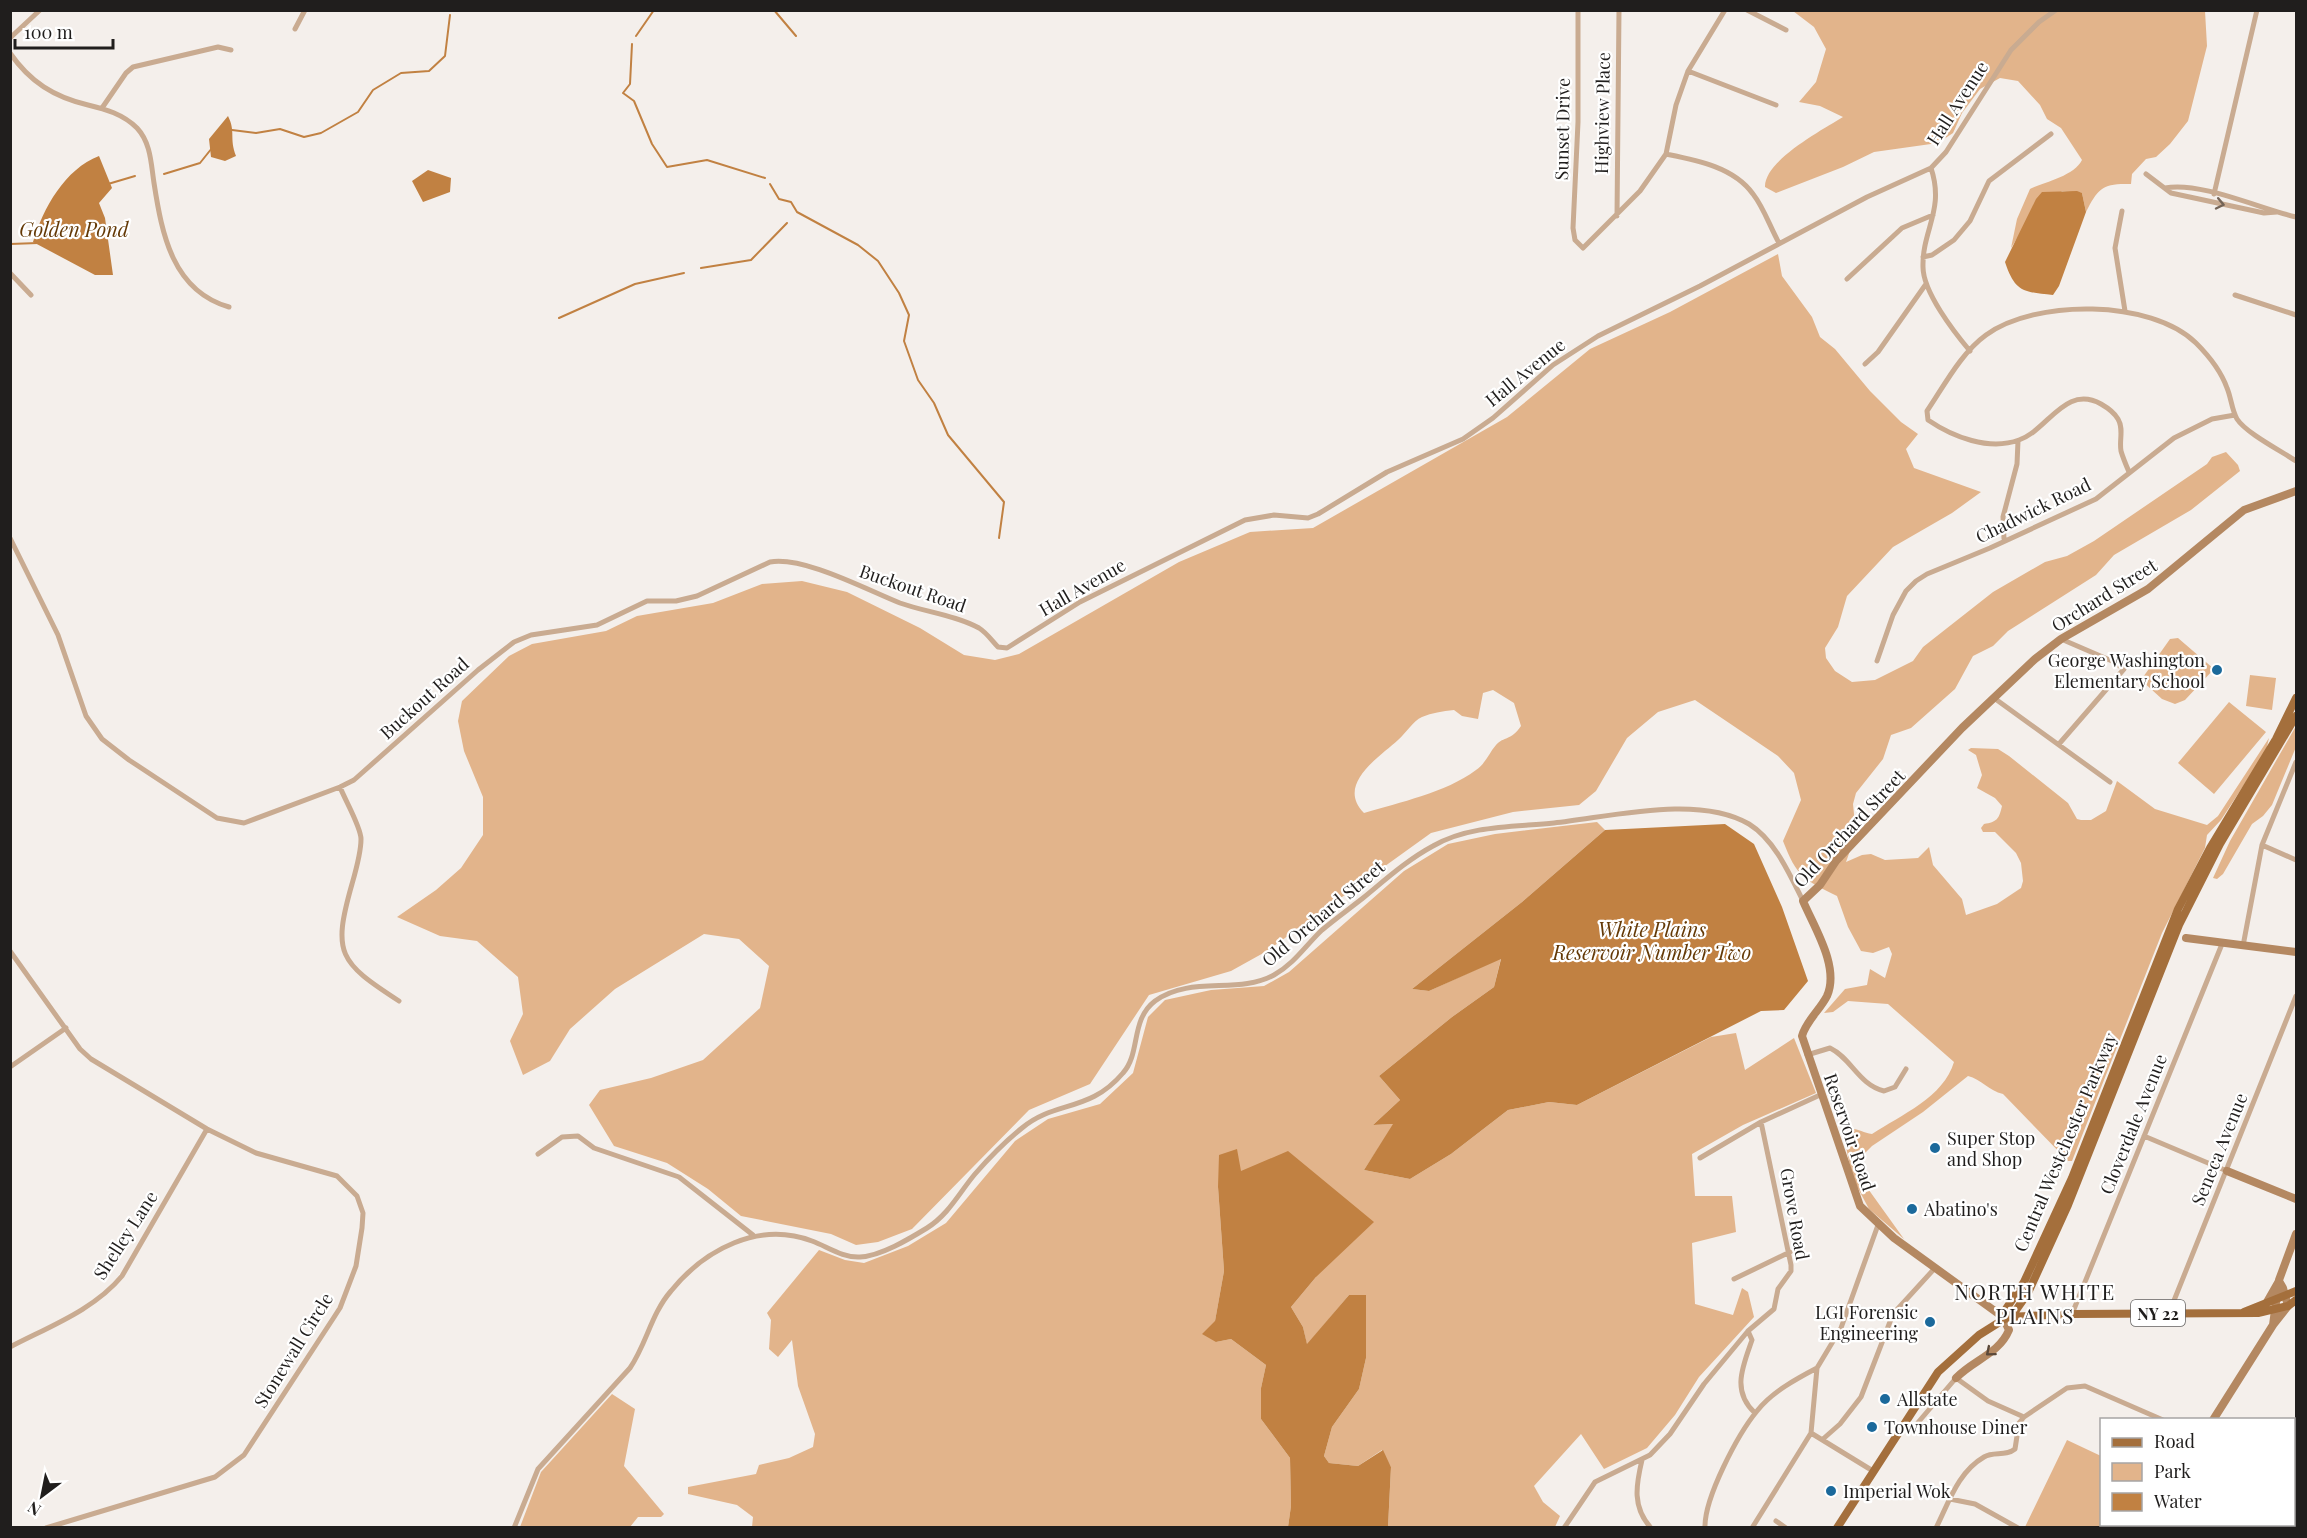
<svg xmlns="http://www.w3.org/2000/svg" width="2307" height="1538" viewBox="0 0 2307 1538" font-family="'Playfair Display',serif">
	<rect width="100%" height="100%" fill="#f4efeb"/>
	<path fill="#e2b48b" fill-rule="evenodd" d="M1793,11H2205L2207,46L2188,121L2170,144L2156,157L2146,159L2132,174L2131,184C2103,183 2098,188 2086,212L2082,193L2062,191L2019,235L2011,248L2017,219L2030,189C2045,182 2074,176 2082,160L2061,128L2047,119L2040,105L2018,81L2000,78L1980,89L1962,113L1953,133L1938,143L1874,152L1843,167L1776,193L1765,187C1764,161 1822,130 1843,117L1820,106L1799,102L1816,82L1826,49L1814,27Z
		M1778,254L1782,276L1812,317L1820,337L1835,349L1870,391L1901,422L1918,434L1906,449L1914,468L1981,492L1952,513L1893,547L1847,596L1838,627L1825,648L1826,658L1835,671L1852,682L1875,680L1913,661L1923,647L1993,592L2045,562L2067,556L2094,541L2207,464L2212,457L2226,452L2238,465L2240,471L2191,510L2114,555L2096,575L2008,631L1993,646L1973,656L1955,689L1911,728L1891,735L1883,759L1856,793L1853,804L1856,834L1846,862L1862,855L1871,854L1885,860L1918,858L1929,847L1933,865L1962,899L1966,915L1997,904L2021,888L2023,881L2021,863L2016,853L1995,832H1983L1981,828L1984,824C1997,822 1999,819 2002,806L1995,798L1977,788L1982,775L1976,755L1968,750L1971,748L1998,749L2009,756L2068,803L2077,819L2081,820H2091L2106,811L2117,781L2155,809L2207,825L2218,816L2269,738L2266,751L2221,820L2207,835L2205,848L2162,933L2072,1161H2068L2003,1094C1989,1091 1981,1079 1968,1076L1923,1112L1872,1146L1861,1157L1859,1167L1866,1186L1904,1239L1869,1209L1852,1177L1843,1131C1855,1125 1861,1133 1872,1134C1901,1115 1944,1097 1954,1062L1888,1004L1848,1001L1833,1012L1824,1013L1845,989L1867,985L1870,969L1885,978L1892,954L1889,947L1873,953L1861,951L1848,927L1837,896C1803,879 1797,877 1783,841L1801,800L1794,773L1778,756L1695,700L1658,712L1627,738L1596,791L1579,805L1513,812L1431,833L1267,951L1231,971L1149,995L1090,1084L1029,1110L912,1229L878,1242L856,1245L831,1234L741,1216L708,1189L667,1163L614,1146L589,1105L600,1090L651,1078L703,1060L760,1008L769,966L739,939L704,934L615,989L570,1029L550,1061L523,1075L510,1041L523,1014L518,977L477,941L440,936L397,917L436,890L461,868L483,835V797L464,751L458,721L462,701L509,656L532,644L606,631L637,616L713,603L762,584L802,581L847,592L920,628L964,655L995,660L1019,654L1179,562L1250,532L1313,528L1507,417L1590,349L1670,312ZM1493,690L1514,703L1521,726C1511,741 1504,736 1496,745C1489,753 1486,763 1476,770C1445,793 1400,802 1364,813C1335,784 1381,756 1398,740C1406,733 1413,721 1422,717C1432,713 1442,711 1454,710L1462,716L1478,719L1483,693Z
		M2178,638L2214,669L2185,700L2175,704L2162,699L2141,680L2170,639Z
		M2250,675L2276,678L2272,710L2246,706Z
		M2229,702L2266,732L2214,794L2178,763Z
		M2296,726V747L2272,805L2263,816L2252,824L2223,874L2217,879L2213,878L2230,841Z
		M1597,822L1605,830L1522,902L1412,989L1429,991L1501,958L1494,987L1452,1017L1379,1076L1400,1100L1373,1125L1394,1124L1364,1170L1410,1179L1451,1154L1508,1110L1549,1102L1577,1105L1711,1037L1736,1033L1745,1070L1794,1038L1816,1093L1743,1125L1692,1154L1695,1196H1732L1736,1232L1692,1243L1695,1304L1733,1315L1742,1288L1748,1292L1754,1317L1699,1377L1675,1415L1647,1448L1604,1469L1581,1434L1534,1486L1543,1502L1560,1516L1555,1527H1388L1391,1467L1382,1450L1358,1466L1329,1463L1324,1456L1332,1427L1359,1389L1366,1358V1295H1349L1307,1345L1303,1327L1291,1307L1316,1277L1218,1187L1224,1271L1215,1321L1216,1342L1231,1339L1266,1365L1261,1388V1419L1290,1458L1291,1506L1288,1527H752L753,1517L737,1505L688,1494V1487L756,1474L759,1465L789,1458L813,1447L815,1434L798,1386L792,1340L778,1357L769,1349L771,1320L767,1313L819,1250L845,1260L864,1263L908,1246L946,1223L1015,1141L1048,1119L1100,1104L1133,1073L1148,1017L1165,1000L1211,990L1264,986L1289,972L1404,871L1448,844L1495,834Z
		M612,1394L635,1409L624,1466L664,1514L661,1517H638L630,1527H520L541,1472Z
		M2067,1440L2101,1456L2102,1524L2109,1525L2108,1527H2025Z"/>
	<path fill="#c18142" d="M228,116C236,132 229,138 236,156L225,161L211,157L209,139Z
		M99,156L112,188L99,203L105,218L113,275H95L33,242C43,208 65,169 99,156Z
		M428,170L451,178L450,192L423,202L412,181Z
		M2077,191L2082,193L2086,212L2059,286L2053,295C2023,292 2015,292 2005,262L2036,199L2042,192Z
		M1725,824L1754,844L1782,907L1808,981L1784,1010L1761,1011L1577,1105L1549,1102L1508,1110L1451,1154L1410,1179L1364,1170L1393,1124L1373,1125L1400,1100L1379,1076L1452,1017L1494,987L1501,959L1429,991L1412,989L1522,902L1605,830Z
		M1237,1149L1241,1171L1288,1151L1374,1222L1316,1277L1291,1307L1303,1327L1307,1344L1349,1295H1366V1358L1359,1389L1332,1427L1324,1456L1329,1463L1358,1466L1383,1450L1391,1467L1388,1527H1288L1291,1506L1290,1458L1261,1419V1388L1266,1365L1231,1339L1216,1342L1202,1334L1215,1321L1224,1271L1218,1187L1219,1155Z"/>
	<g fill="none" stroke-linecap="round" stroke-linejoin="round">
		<path stroke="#c18142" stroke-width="2" d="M774,10L796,36
			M636,36L654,10
			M632,44L630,84L623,93L634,101L652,144L667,167L707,160L765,178
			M232,130L256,133L280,129L304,137L321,133L358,112L373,90L401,73L429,71L445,56L450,15
			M164,174L200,163L212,148
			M108,184L135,176
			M770,184L779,199L791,202L797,212L858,245L878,261L899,293L909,315L904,341L918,380L934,403L948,435L1004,502L999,538
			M10,244L38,243
			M701,268L751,260L787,223
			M559,318L635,284L684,273"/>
		<path stroke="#c9ab91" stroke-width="5" d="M1578,10V122L1573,228L1575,240L1583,248L1640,191L1666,154L1676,105L1688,71L1725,10
			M1747,10L1786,30
			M295,29L305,10
			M10,38L40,10
			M10,53C30,82 54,97 88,105C105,109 123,114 137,128C151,143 151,164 154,183C162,235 173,291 229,307
			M1688,71L1776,105
			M102,108L126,73L133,67L218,47L231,50
			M1666,154C1696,160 1734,167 1753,194C1764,208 1770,227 1779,243
			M1931,168C1945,210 1922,230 1923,267C1923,292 1954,332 1970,351
			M2146,174L2171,193L2264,213L2277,212
			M2165,188C2200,181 2261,209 2296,217
			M2214,194L2257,10
			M2122,211L2115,248L2125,311
			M1617,216L1619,10
			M1923,257L1932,255L1954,240L1970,221L1989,181L2051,134
			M10,273L31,295
			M1847,279L1902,228L1933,215
			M2235,295L2296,315
			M1865,364L1878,352L1926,284
			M2129,472C2126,465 2123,458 2121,451C2119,440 2124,429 2118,419C2114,412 2108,408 2101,404C2065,384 2048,430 2019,440C1989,451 1953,437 1928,420L1927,411C1944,386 1961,353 1986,335C2035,299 2151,299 2196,343C2209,356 2221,371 2227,388C2231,397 2232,411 2237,419C2246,433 2281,451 2296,461
			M10,538L58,635L86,716L102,739L129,760L217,818L244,823L340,787L354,780L478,670L514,642L531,635L597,625L647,601H676L697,596L770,562C804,556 867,590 900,603C925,612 955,615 979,628C987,633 992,641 998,647L1007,648L1080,602L1245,520L1274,515L1308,518L1318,514L1387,472L1463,439L1493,418L1553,365L1598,336L1700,286L1867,197L1931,168L1946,152L2011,50L2039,22L2056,10
			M2004,539L2003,517L2017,464L2018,441
			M1877,661L1893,615L1906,591L1916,581L1927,574L1990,548L2096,499L2174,438L2212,419L2235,415
			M1994,698L2110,782
			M2059,744L2124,669L2112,661L2061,639
			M340,787C345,800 361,827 361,839C361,853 356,870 352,884C332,954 339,962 399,1001
			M2262,845L2296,860
			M2243,946L2262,845L2296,762
			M10,951L80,1049L91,1059L207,1129L256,1153L337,1176L357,1196L363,1213L362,1228L356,1266L340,1308L244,1455L215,1477L46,1528
			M1807,1055L1830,1048C1851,1058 1859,1085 1884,1091L1895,1087L1906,1069
			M10,1067L66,1028
			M2144,1136L2227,1171
			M538,1154L562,1137L578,1136L594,1148L679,1177L753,1235
			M1700,1158L1761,1122L1820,1095
			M1734,1279L1790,1252
			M2169,1313L2296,996
			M2072,1314L2222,944
			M1748,1331L1752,1340C1743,1366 1731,1391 1755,1413
			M10,1347C48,1327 94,1310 122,1276L207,1129
			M1903,1425L1915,1426L1956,1378L1988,1401L2024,1417
			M1811,1433L1873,1471
			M1823,1439L1840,1424L1861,1397L1893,1314L1935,1268
			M1642,1460C1636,1485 1632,1507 1651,1528
			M1950,1499L1975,1504L2018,1528
			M1776,1521L1786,1528
			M514,1528L538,1469L630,1368C647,1343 651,1314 671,1291C705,1249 759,1221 812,1241C828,1247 843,1258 860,1257C881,1256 909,1239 927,1228C949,1214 959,1193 975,1174C989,1158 1006,1141 1022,1128C1056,1100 1089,1113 1123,1073C1141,1053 1130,1020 1155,1001C1191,975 1238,995 1274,975C1294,964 1306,945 1322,930C1335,919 1349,909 1363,898C1385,880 1407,860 1433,846C1469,825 1514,827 1554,823C1610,817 1698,794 1749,824C1775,840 1790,875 1803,901
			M1564,1528L1595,1482L1650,1455L1670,1434L1704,1384L1748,1331L1774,1309L1778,1289L1791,1271V1265L1761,1122
			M1705,1528C1704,1498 1738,1434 1757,1411C1772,1392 1796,1379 1817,1368
			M1752,1528L1811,1433L1817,1368L1841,1328L1878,1225
			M1936,1528C1949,1502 1958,1472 1984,1457C1994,1451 2005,1457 2015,1449L2019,1423L2024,1417L2067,1388L2085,1386L2163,1420"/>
		<path stroke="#b48861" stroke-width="8" d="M2186,938L2296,952
			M2227,1171L2296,1199
			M2267,1302L2279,1281
			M2273,1325L2279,1280L2296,1234
			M1956,1378C1973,1360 1999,1354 2009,1330L2003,1317L1894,1238L1860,1206L1802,1036C1806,1021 1820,1010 1827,996C1840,967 1814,927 1803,901L1820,885L1836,861L1962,728L2035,659L2061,639L2148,589L2244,510L2296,491
			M2213,1420L2273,1325L2288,1306L2283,1288L2279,1281
			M2179,1528L2180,1524"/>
		<path stroke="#a46f3c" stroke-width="8" d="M2244,1312L2296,1291
			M2003,1317L2006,1309L2024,1282L2072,1178L2178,909L2210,848L2276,739L2296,698
			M2007,1317L2072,1314L2258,1313L2288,1306L2296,1300
			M1837,1528L1938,1372L1979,1335L2014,1313L2028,1293L2068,1205L2179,925L2220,844L2296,716"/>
	</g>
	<defs><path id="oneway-chevron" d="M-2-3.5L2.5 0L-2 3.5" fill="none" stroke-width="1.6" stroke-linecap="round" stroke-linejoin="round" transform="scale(1.5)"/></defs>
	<use stroke="#746457" href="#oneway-chevron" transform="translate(2220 204) rotate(12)"/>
	<use stroke="#5b4838" href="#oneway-chevron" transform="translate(1990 1352) rotate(140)"/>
	<g fill="#1b699b" stroke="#fff" stroke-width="2">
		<circle cx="2217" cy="670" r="6"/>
		<circle cx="1935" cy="1148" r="6"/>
		<circle cx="1912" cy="1209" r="6"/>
		<circle cx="1930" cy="1322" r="6"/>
		<circle cx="1885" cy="1399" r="6"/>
		<circle cx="1872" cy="1427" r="6"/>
		<circle cx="1831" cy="1491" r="6"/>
	</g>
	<g text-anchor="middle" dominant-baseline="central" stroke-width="4.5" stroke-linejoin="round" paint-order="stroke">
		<rect fill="#fff" stroke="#636261" stroke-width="1.5" x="2131" y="1300" width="54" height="26" rx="4.5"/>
		<g font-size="16" font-weight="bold" fill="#201e1d">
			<text x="2158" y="1313">NY 22</text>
		</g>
		<g font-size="18" fill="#201e1d" stroke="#fff">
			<text transform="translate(1957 103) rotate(-57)">Hall Avenue</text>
			<text transform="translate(1602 113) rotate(-89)">Highview Place</text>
			<text transform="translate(1562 129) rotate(-89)">Sunset Drive</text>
			<text transform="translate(1525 372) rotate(-39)">Hall Avenue</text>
			<text transform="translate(2033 510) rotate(-26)">Chadwick Road</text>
			<text transform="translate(1082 587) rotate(-30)">Hall Avenue</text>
			<text transform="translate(913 588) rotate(19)">Buckout Road</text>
			<text transform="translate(2104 595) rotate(-32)">Orchard Street</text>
			<text transform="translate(424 698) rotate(-42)">Buckout Road</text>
			<text transform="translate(1849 828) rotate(-47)">Old Orchard Street</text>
			<text transform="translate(1323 913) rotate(-40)">Old Orchard Street</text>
			<text transform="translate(2133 1124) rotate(-68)">Cloverdale Avenue</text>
			<text transform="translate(1850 1132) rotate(71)">Reservoir Road</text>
			<text transform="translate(2065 1142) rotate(-67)">Central Westchester Parkway</text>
			<text transform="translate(2219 1149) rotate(-68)">Seneca Avenue</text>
			<text transform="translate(1795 1214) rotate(80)">Grove Road</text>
			<text transform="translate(125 1235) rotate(-57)">Shelley Lane</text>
			<text transform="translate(293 1350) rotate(-58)">Stonewall Circle</text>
		</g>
		<g font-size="18" fill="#201e1d" stroke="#fff" text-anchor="start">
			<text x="2205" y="660" text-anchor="end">George Washington<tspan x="2205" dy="21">Elementary School</tspan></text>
			<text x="1947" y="1138">Super Stop<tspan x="1947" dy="21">and Shop</tspan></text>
			<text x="1924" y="1209">Abatino's</text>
			<text x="1918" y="1312" text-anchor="end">LGI Forensic<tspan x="1918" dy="21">Engineering</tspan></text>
			<text x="1897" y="1399">Allstate</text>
			<text x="1884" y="1427">Townhouse Diner</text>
			<text x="1843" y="1491">Imperial Wok</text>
		</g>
		<g font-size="20" font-style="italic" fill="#643906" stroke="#fff">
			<text x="74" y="228">Golden Pond</text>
			<text x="1652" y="928">White Plains<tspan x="1652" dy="23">Reservoir Number Two</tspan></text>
		</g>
		<g font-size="21" letter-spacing="1.5" fill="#201e1d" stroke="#fff">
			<text x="2035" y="1291">NORTH WHITE<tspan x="2035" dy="24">PLAINS</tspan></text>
		</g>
	</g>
	<rect width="2307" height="1538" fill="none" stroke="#201e1d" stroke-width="24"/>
	<rect x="2100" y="1418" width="195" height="108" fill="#ffffff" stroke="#a6a5a5" stroke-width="1.5"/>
	<rect x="2112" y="1438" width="30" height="9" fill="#a46f3c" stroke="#a6a5a5" stroke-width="1.5"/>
	<text x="2154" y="1448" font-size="18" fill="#201e1d">Road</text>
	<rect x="2112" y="1463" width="30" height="18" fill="#e2b48b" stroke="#a6a5a5" stroke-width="1.5"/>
	<text x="2154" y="1478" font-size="18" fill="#201e1d">Park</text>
	<rect x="2112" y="1493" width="30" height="18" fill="#c18142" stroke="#a6a5a5" stroke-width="1.5"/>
	<text x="2154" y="1508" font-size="18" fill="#201e1d">Water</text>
	<g transform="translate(42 1496) rotate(212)" stroke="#ffffff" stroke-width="4.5" paint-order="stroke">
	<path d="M0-4.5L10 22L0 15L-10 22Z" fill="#201e1d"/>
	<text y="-9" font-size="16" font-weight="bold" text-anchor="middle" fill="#201e1d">N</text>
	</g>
	<path d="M15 39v9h98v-9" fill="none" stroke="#201e1d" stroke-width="3"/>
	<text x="24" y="39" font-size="18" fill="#201e1d" stroke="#ffffff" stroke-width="4.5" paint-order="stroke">100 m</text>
</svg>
